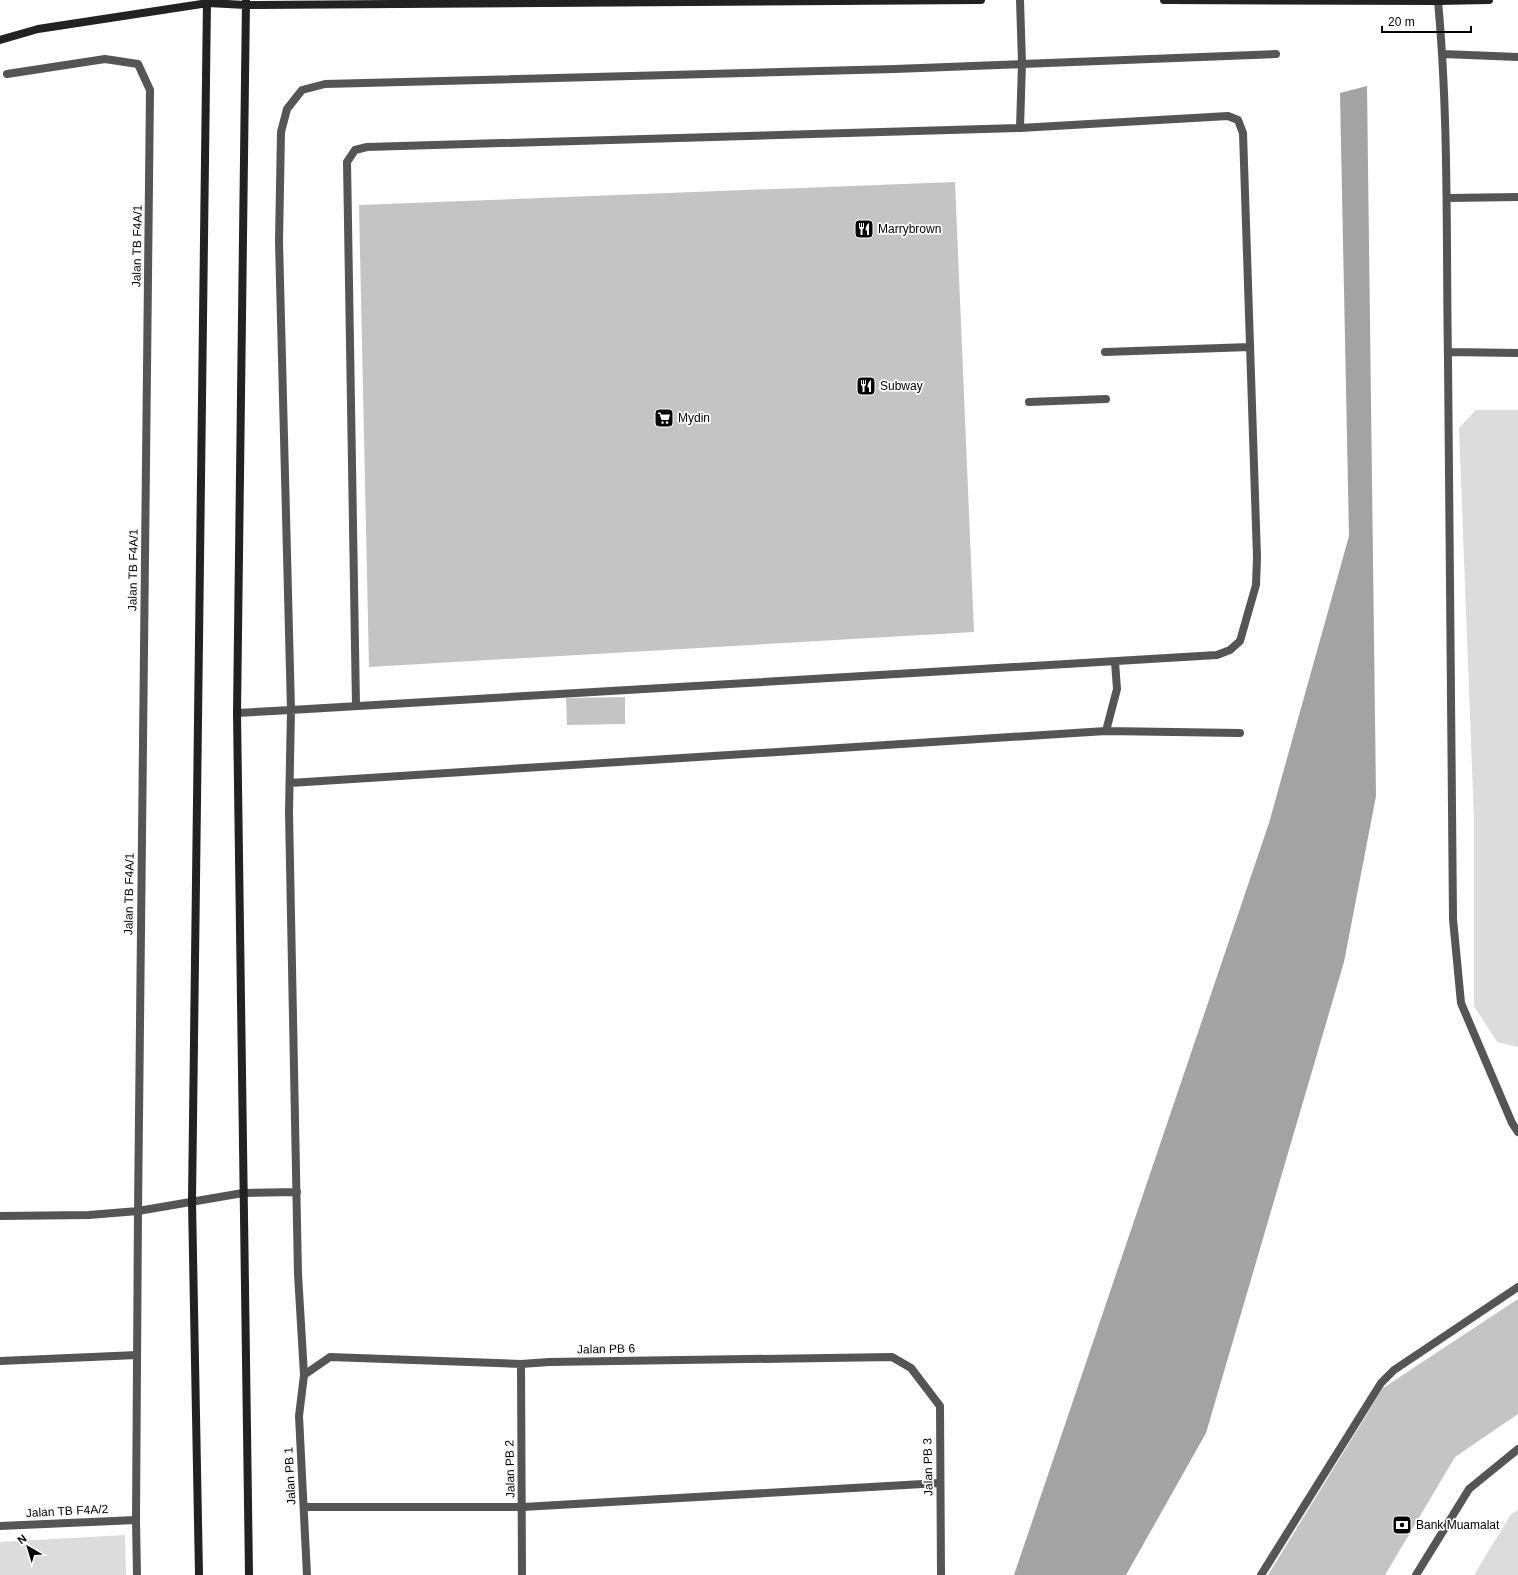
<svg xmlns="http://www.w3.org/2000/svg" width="1518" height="1575" viewBox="0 0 1518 1575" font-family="Arial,sans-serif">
	<rect width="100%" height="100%" fill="#fff"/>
	<path fill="#dcdcdc" d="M1476,410H1518V1047L1497,1042L1474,1006V819L1459,428Z
		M1518,1510V1575H1474L1511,1514Z
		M125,1535L126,1575H0V1542Z"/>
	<path fill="#a3a3a3" d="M1367,86L1376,796L1344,962L1206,1433L1126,1575H1014L1269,823L1349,536L1340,93Z"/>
	<path fill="#c4c4c4" d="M955,182L974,632L369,667L359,205Z
		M625,697V724L567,725L566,698Z
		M1518,1299V1414L1455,1457L1385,1575H1268L1383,1388Z"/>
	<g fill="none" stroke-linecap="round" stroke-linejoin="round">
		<path stroke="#555" stroke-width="8" d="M1020,128L1022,63L1020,0
			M1448,198L1518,197
			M1105,352L1250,347
			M1029,402L1106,399
			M237,713L291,710L1217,655L1230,650L1240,641L1256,585L1257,557L1243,133L1238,120L1228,116L1020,128L367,147L355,150L347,162L356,706
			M1106,731L1117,689L1115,662
			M290,783L1106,731L1240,733
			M243,1193L297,1192
			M0,1361L137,1355
			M304,1375L298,1274L289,812L291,710L279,242L281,132L287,109L302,90L325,84L895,69L1276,54
			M304,1507H523L940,1483
			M136,1520L138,1211
			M1261,1575L1381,1383L1394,1370L1518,1287"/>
		<path stroke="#555" stroke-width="8" d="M1438,1C1449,121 1446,241 1448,361C1450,547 1452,733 1453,919L1461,1003L1512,1123L1518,1132
			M1443,54L1518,57
			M7,74L105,59L138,64L150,90L138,1211
			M1448,352L1518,353
			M0,1216L89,1215L138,1211L243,1193
			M521,1364L522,1575
			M0,1526L136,1520L137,1575
			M307,1575L299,1416L304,1375L330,1357L521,1364L549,1362L892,1357L911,1368L940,1406L941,1575
			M1416,1575L1469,1489L1518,1449"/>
		<path stroke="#222" stroke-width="8" d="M246,0L237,713L249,1575
			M1164,0L1438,1L1489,0
			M0,40L38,29L208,3L246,5L981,0
			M199,1575L192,1201L207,0"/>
	</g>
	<defs>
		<symbol id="restaurant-square" viewBox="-11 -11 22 22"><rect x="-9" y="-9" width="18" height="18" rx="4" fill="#000" stroke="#fff"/><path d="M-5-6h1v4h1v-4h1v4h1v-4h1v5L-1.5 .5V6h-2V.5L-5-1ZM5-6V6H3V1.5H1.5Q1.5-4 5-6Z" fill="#fff"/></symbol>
		<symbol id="supermarket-square" viewBox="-11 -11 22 22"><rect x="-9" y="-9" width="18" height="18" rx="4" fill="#000" stroke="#fff"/><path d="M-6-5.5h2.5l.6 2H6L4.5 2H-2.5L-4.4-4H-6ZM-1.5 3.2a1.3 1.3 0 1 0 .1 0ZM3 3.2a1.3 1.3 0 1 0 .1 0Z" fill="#fff"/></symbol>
		<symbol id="bank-square" viewBox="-11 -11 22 22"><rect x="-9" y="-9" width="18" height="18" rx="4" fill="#000" stroke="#fff"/><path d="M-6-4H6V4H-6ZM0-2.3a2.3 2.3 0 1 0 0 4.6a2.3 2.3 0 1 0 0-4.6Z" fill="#fff"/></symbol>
	</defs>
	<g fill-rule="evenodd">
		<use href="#restaurant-square" x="853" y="218" width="22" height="22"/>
		<use href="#restaurant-square" x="855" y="375" width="22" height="22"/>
		<use href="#supermarket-square" x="653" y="407" width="22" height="22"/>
		<use href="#bank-square" x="1391" y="1514" width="22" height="22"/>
	</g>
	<g text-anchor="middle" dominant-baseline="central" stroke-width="3.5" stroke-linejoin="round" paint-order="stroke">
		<g font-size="12" fill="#000" stroke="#fff" text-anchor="start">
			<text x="878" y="229">Marrybrown</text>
			<text x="880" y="386">Subway</text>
			<text x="678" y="418">Mydin</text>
			<text x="1416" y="1525">Bank Muamalat</text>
		</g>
		<g font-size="12" fill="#000" stroke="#fff">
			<text transform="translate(137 246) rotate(-89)">Jalan TB F4A/1</text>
			<text transform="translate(133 570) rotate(-89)">Jalan TB F4A/1</text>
			<text transform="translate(129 894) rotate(-89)">Jalan TB F4A/1</text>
			<text transform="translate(606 1349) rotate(-1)">Jalan PB 6</text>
			<text transform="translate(928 1467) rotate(-91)">Jalan PB 3</text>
			<text transform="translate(510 1469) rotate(-91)">Jalan PB 2</text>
			<text transform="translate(290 1476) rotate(-93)">Jalan PB 1</text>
			<text transform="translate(67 1511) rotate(-3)">Jalan TB F4A/2</text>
		</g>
	</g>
	<g transform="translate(28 1547) rotate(322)" stroke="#ffffff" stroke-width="3" paint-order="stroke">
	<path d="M0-3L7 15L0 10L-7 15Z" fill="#000000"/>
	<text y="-6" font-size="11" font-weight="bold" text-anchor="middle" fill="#000000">N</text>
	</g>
	<path d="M1382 26v6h89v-6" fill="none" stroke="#000000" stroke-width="2"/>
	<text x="1388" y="26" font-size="12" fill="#000000" stroke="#ffffff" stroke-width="3" paint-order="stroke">20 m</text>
</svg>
